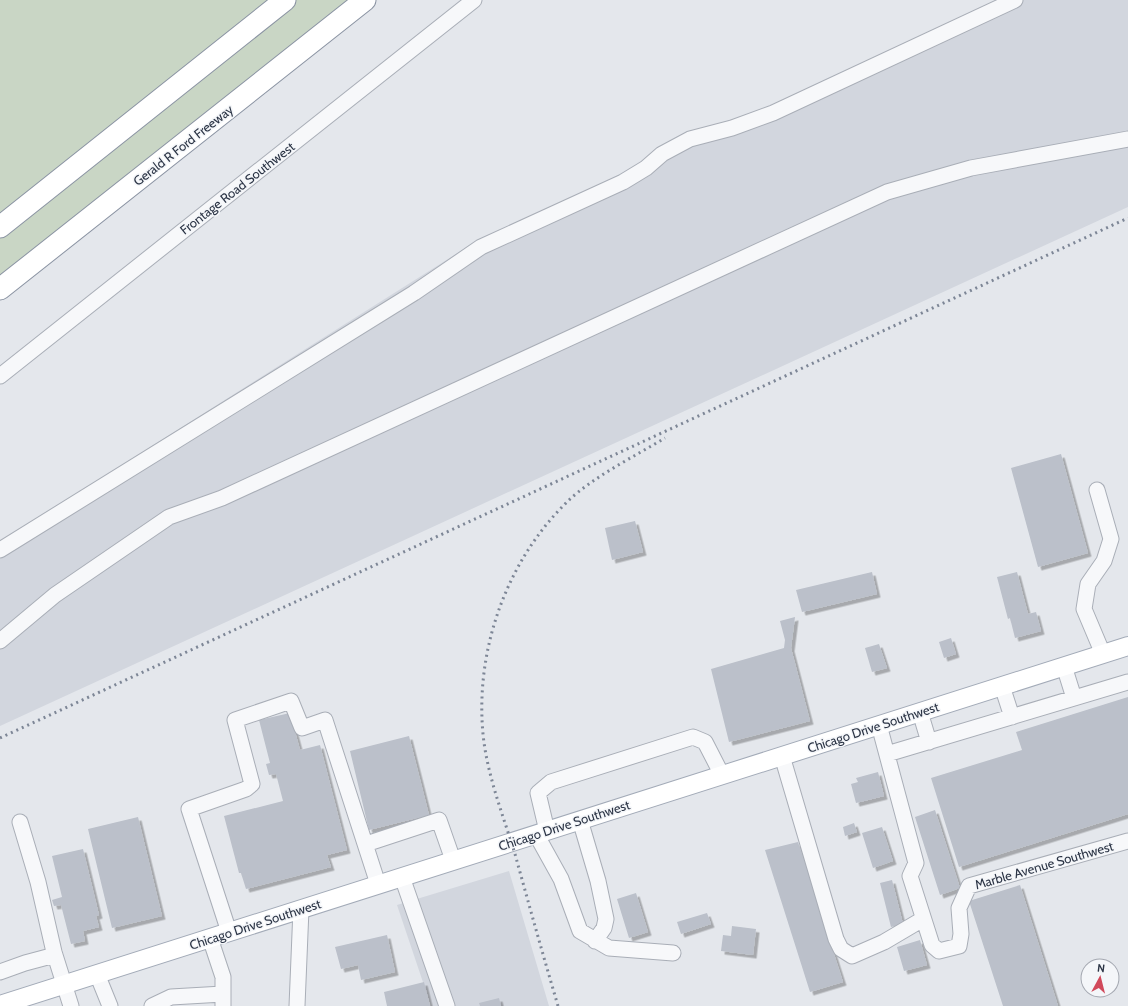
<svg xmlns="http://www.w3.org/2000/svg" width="1128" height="1006" viewBox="0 0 1128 1006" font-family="Cabin,sans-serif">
	<defs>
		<filter id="shadow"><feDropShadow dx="3.5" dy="3.5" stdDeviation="0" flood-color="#0004"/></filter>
	</defs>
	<rect width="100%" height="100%" fill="#e4e7ec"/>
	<path fill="#d2d6de" d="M1002,0H1128V207L0,726V542L475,242Z
		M509,871L549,1006H431L397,905Z"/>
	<path fill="#c9d6c5" d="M0,0H365L0,289Z"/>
	<path fill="#bbc0ca" filter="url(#shadow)" d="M1061,454L1088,553L1038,567L1011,468Z
		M635,521L643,552L612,560L605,528Z
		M872,572L877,594L802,612L796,590Z
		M1017,572L1028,614L1036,612L1041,631L1015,638L1010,618L1008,619L997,577Z
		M795,617L791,648L810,721L729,742L711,669L784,648L785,640L780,621Z
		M951,638L956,654L944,658L939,642Z
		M879,644L887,668L872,672L865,648Z
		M1128,697V814L959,867L931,778L1022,750L1016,732Z
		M290,713L300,750L320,745L347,850L327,855L331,867L246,889L241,873H239L224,816L283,801L276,774L269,775L266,764L270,763L259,720Z
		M409,736L429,815L369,830L350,751Z
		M878,772L884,796L856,803L851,784L858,782L856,778Z
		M935,810L960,888L940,895L915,817Z
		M138,817L162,916L112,928L88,829Z
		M854,823L857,832L845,836L843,827Z
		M882,827L893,861L873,868L862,833Z
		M798,842L843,982L810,992L765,850Z
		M83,849L99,915L96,916L99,927L83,931L85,941L71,944L61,905L54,906L52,900L62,897L52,856Z
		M892,880L903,924L891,927L880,883Z
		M1020,885L1058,1006H1003L969,901Z
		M636,893L648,932L629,938L617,899Z
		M707,913L711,924L681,934L677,922Z
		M732,926L756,929L753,955L721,951L723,935L731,936Z
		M387,935L395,972L361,980L358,965L341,969L335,947Z
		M920,940L927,965L904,971L897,947Z
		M424,982L430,1006H387L384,992Z
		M499,998L501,1006H480L479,1003Z"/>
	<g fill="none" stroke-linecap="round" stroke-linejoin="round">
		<defs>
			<path id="minor" d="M0,376L474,0
				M1097,490L1111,539L1104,561L1088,584L1084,609L1103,654
				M0,550L414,293L481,247L623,182L646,168L662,154L690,139L732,128L773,113L1015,0
				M0,641L55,595L169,517L222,498L887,192L971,168L1128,139
				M1064,666L1074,698
				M1002,686L1012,717
				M920,712L929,742
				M879,725L916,863L910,876L932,945L939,951L959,946L961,934L959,908L969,886L1128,841
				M887,754L1128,682
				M782,756L836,939L841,949L852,956L884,942L923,919
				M580,820L598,881L606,919L604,928L595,941
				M20,822L38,882L54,952L71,1006
				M547,831L538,793L551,782L693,737L705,742L722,775
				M536,834L561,879L580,931L609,948L673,953
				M366,844L439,820L453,860
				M402,877L447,1006
				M229,932L189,809L246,789L252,784L235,720L291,701L302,728L325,720L378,884
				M210,938L223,977V1006
				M0,972L25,963L55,955
				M97,974L110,1006
				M152,1006L171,997L223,994
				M297,1006L301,909"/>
			<path id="major" d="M0,1005L1128,646"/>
			<path id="highway" d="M0,227L285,0
				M0,289L365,0"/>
		</defs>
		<use href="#minor" stroke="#a9aeb7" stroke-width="17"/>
		<use href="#major" stroke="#a3abb8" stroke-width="20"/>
		<use href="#highway" stroke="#8b94a3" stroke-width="23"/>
		<use href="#minor" stroke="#f7f8fa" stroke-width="15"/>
		<use href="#major" stroke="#fff" stroke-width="18"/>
		<use href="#highway" stroke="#fff" stroke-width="21"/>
		<path stroke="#7d8696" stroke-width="3" stroke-dasharray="2 4" stroke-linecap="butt" d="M0,738L1128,218
			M558,1006C543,955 529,905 515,854C503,815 487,775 483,734C475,649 507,560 568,501C593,477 635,456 665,438"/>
	</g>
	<g text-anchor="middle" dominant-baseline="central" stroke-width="3" stroke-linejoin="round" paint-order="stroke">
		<g font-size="13" fill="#2b3445" stroke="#f4f6f9">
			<text transform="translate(183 145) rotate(-38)">Gerald R Ford Freeway</text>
			<text transform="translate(237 188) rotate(-38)">Frontage Road Southwest</text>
			<text transform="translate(873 727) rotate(-18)">Chicago Drive Southwest</text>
			<text transform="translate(564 825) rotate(-18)">Chicago Drive Southwest</text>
			<text transform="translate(1044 865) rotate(-16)">Marble Avenue Southwest</text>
			<text transform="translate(255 924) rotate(-18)">Chicago Drive Southwest</text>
		</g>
	</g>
	<g transform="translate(1100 978) rotate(7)"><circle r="19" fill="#f4f6f9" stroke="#a4a8b1"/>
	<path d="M0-3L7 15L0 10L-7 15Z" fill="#d1495b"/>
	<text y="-6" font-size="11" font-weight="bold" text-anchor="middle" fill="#2b3445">N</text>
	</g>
</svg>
